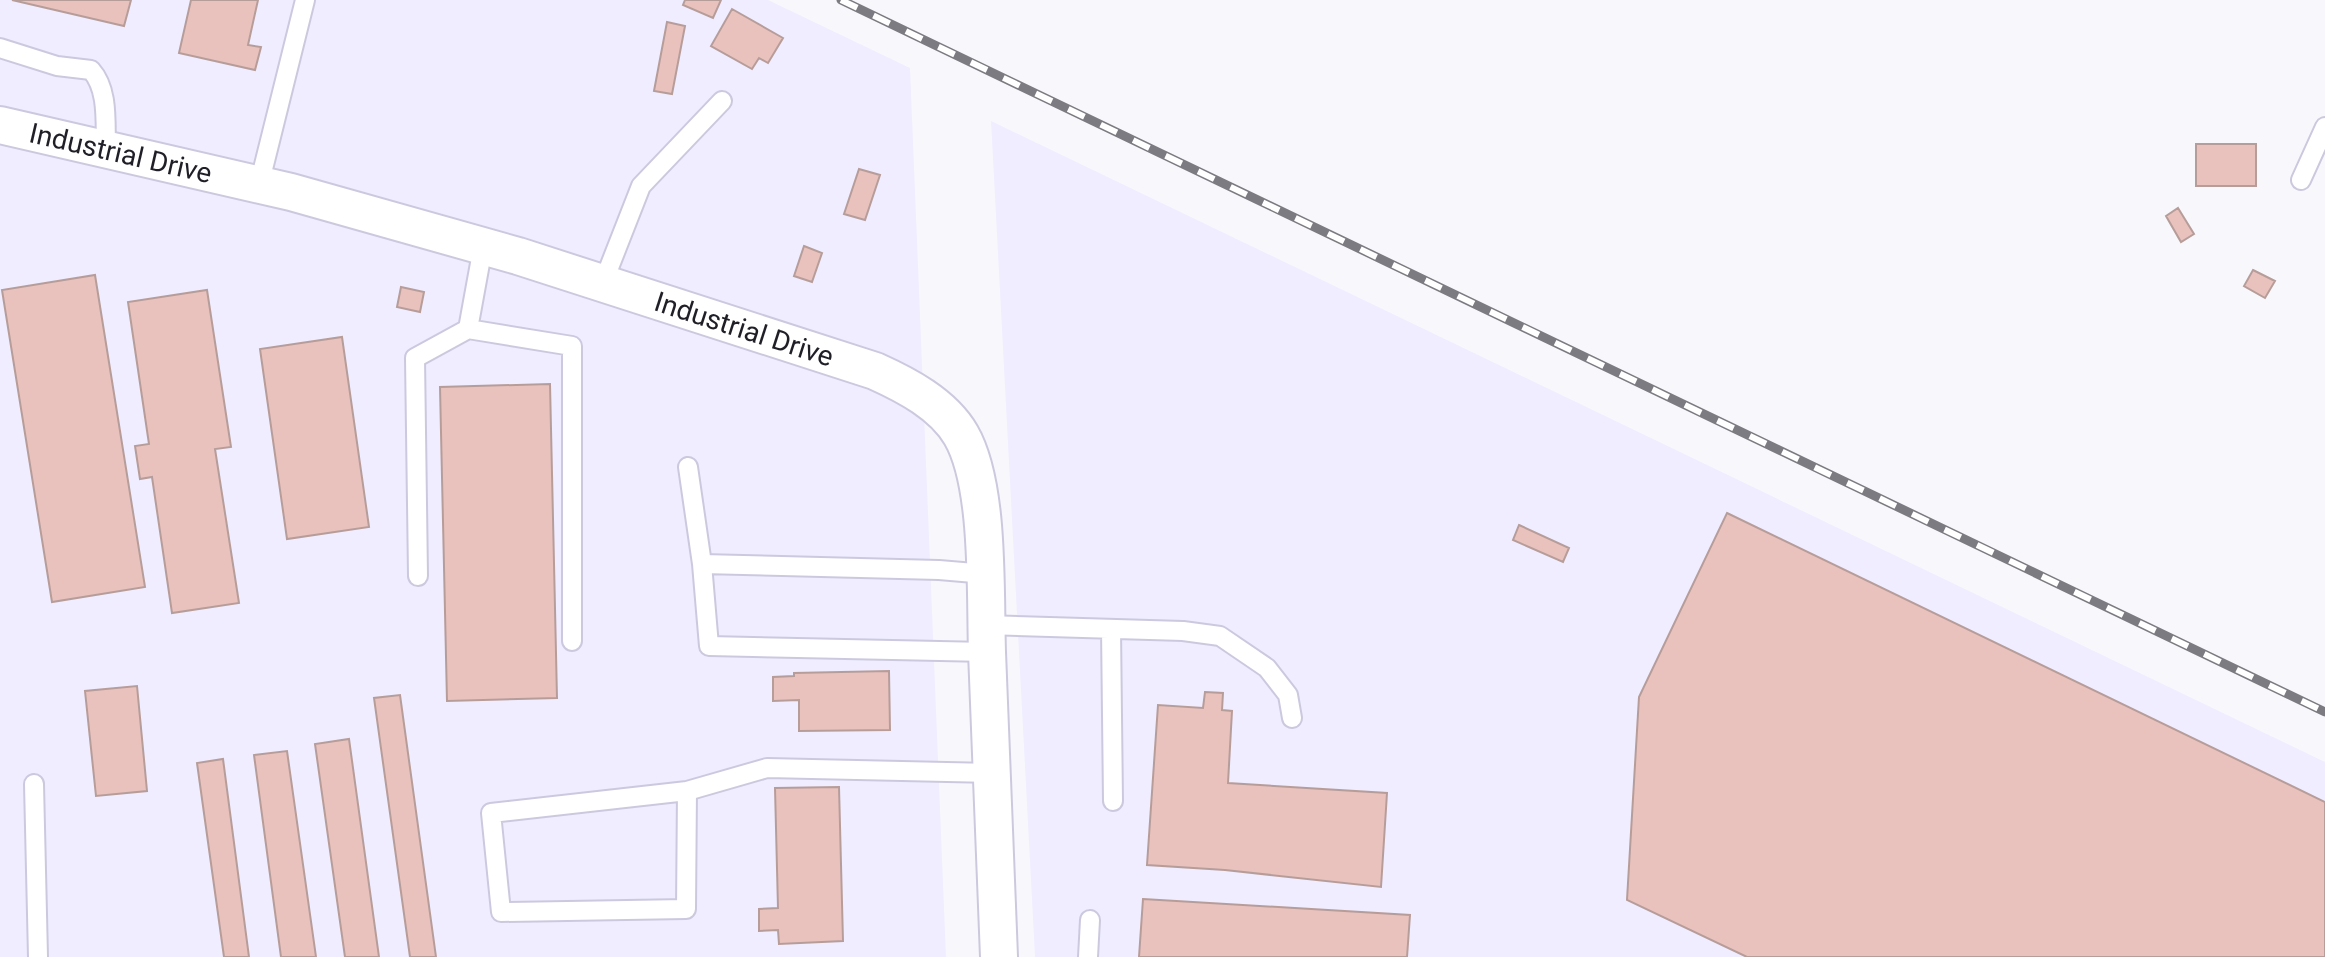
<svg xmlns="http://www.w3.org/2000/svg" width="2325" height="957" viewBox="0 0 2325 957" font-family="Roboto,sans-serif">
	<rect width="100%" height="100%" fill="#f8f8fc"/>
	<path fill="#efedff" d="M0,0H768L910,68L946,957H0Z
		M991,121L2325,762V957H1035Z"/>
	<path fill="#e9c2bd" stroke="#b79d9a" stroke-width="2" d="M12,0H131L124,26Z
		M191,0H258L248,45L261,47L255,70L179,53Z
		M685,0H721L713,18L683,5Z
		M732,9L783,38L768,63L759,58L752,69L711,46Z
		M667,22L685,26L672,94L654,91Z
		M2196,144H2256V186H2196Z
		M859,169L880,175L865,220L844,214Z
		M2178,208L2194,234L2181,242L2166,216Z
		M804,246L822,253L812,282L794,276Z
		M2253,270L2275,281L2265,298L2244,286Z
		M95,275L145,587L52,602L2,290Z
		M401,287L424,292L420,312L397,307Z
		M207,290L231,447L215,449L239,603L172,613L152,477L140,479L135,446L149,444L128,302Z
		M342,337L369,527L287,539L260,349Z
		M550,384L557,698L447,701L440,387Z
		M1727,513L2325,802V957H1747L1627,900L1639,697Z
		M1519,525L1569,548L1563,562L1513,540Z
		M889,671L890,730L799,731V700L773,701V677L794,676V673Z
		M137,686L147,791L96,796L85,691Z
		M1205,692L1223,693L1222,710L1232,711L1228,783L1387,793L1381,887L1225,870L1147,865L1158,705L1203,708Z
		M400,695L436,957H410L374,698Z
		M349,739L379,957H345L315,744Z
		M287,751L316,957H281L254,755Z
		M223,759L249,957H224L197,763Z
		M839,787L843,941L779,944L778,930L759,931V909L778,908L775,788Z
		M1143,899L1410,915L1407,957H1139Z"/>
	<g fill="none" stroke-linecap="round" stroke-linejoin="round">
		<defs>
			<path id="service" d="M0,48L57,66L91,70C109,90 105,123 106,149
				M2301,180L2325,127
				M259,185L305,0
				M483,247L468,329L572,346V641
				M603,283L641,186L722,101
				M688,467L702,564L939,570L986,574
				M702,564L709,646L987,652
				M418,576L415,358L468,329
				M986,625L1183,631L1220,636L1267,668L1288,695L1292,718
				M1111,629L1113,801
				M34,784L38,957
				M687,791L686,909L501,912L491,813L687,791L767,768L992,773
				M1088,957L1090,920"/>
			<g id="minor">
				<path id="s1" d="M0,125L291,192L518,256L875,371C906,385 943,404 961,435C990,485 985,593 987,652C991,754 995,855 999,957"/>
			</g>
		</defs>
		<use href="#service" stroke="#ccc9df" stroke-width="22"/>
		<use href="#minor" stroke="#ccc9df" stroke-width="40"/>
		<use href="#service" stroke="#fff" stroke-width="18"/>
		<use href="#minor" stroke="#fff" stroke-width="36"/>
		<defs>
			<path id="rail" d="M841,0L2325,712"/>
		</defs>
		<use href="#rail" stroke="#7b7b81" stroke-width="9"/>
		<use href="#rail" stroke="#fff" stroke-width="6" stroke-dasharray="18" stroke-linecap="butt"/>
	</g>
	<g text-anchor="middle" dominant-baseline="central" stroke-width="8" stroke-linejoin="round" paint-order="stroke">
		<g font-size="28" fill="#201f27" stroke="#fff">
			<text stroke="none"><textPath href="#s1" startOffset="124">Industrial Drive</textPath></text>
			<text stroke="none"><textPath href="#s1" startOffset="772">Industrial Drive</textPath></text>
		</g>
	</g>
</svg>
